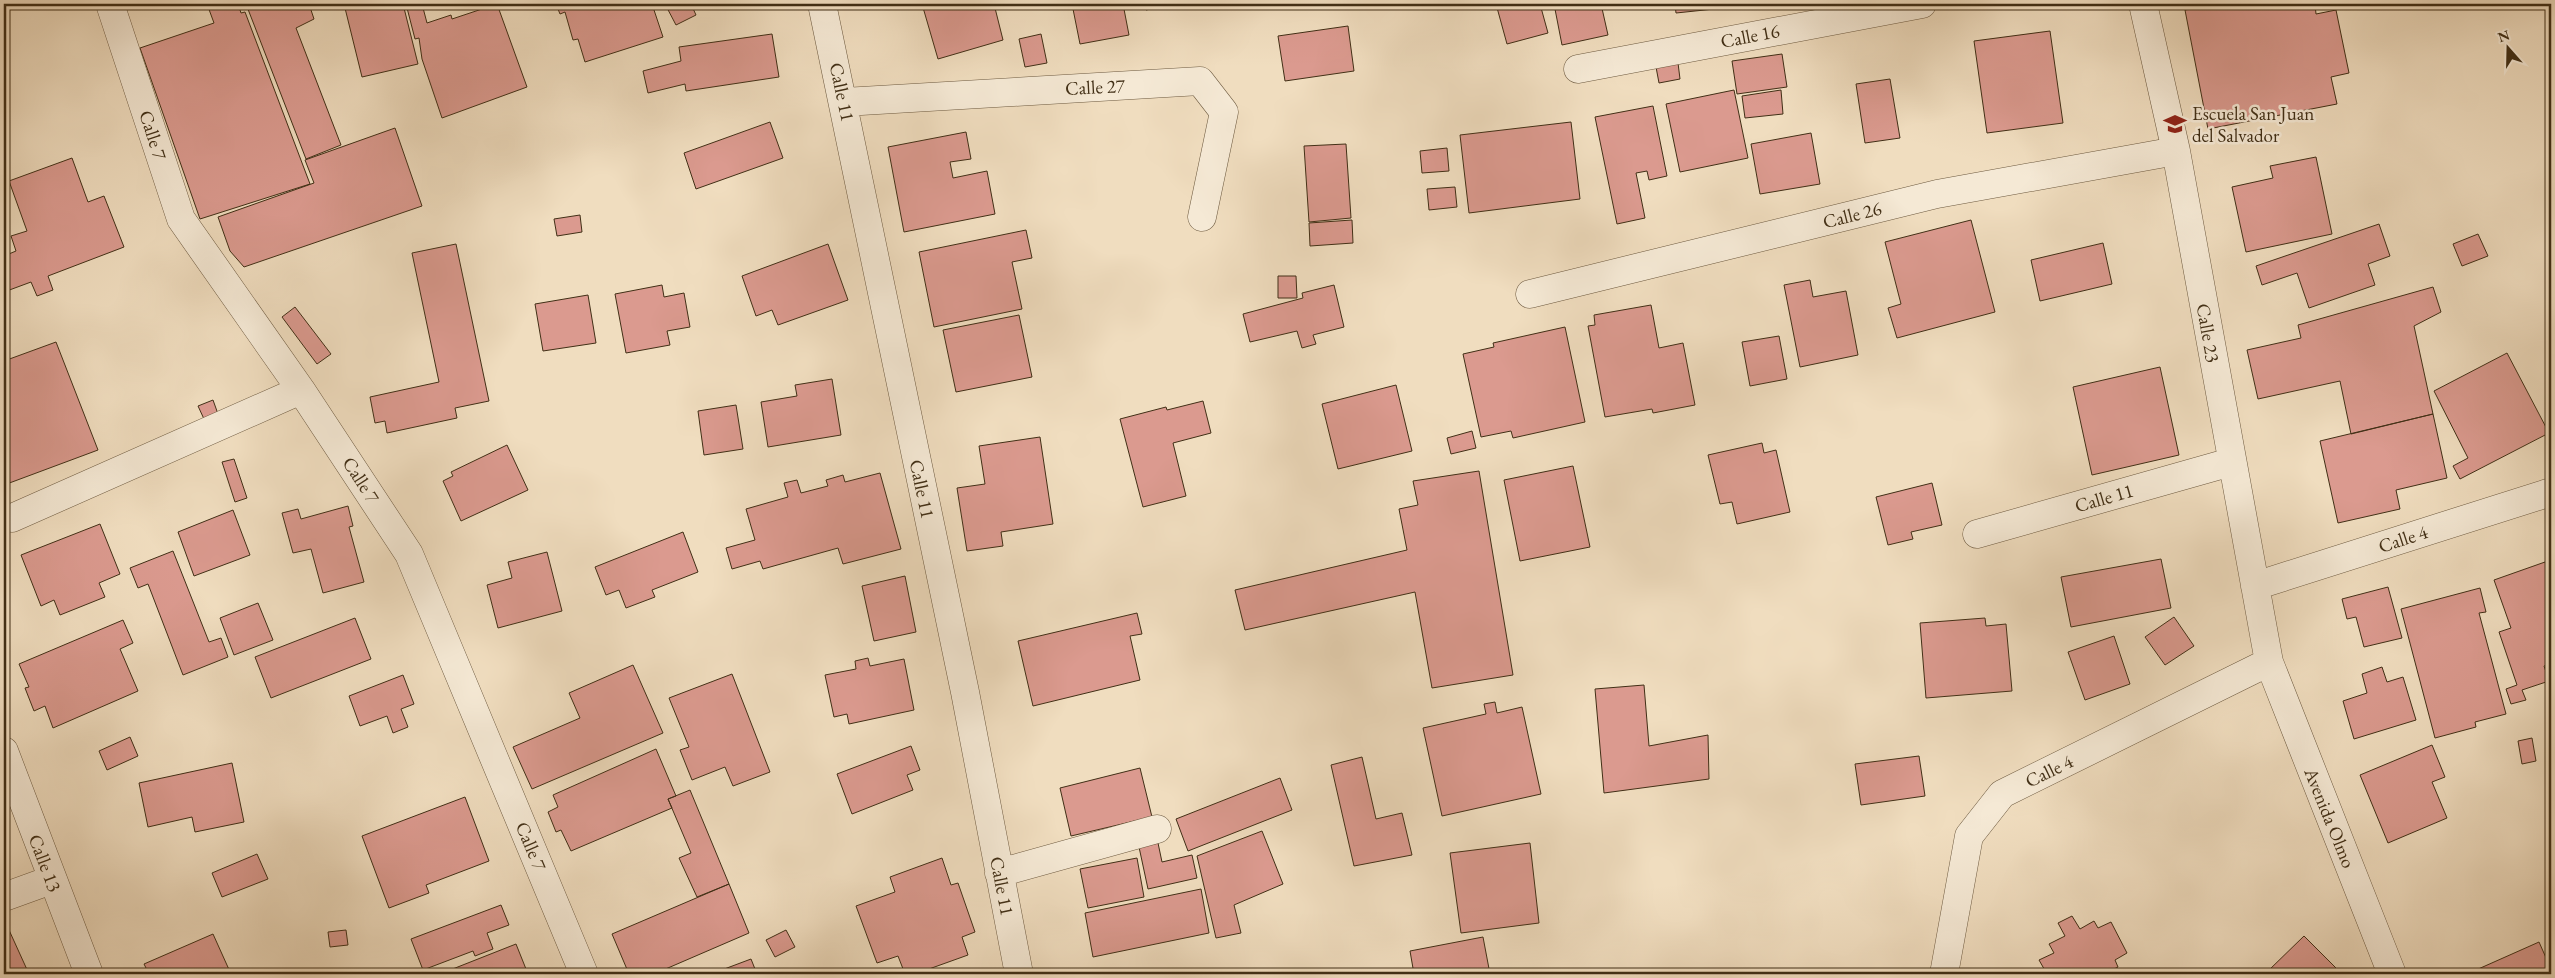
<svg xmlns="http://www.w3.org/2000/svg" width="2555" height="978" viewBox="0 0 2555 978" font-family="'EB Garamond',serif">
	<rect width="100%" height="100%" fill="#f0ddbf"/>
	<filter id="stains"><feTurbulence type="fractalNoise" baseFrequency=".004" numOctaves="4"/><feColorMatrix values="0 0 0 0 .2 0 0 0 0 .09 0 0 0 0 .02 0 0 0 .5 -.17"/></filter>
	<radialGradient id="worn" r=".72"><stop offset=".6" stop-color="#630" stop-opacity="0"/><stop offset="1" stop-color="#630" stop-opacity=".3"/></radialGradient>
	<path fill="#db9a8f" stroke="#412f16" d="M207,4H238L241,13L245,12L310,184L200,219L140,48L214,23Z
		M246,4H309L314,19L296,28L341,145L306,159Z
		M344,4H403L418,64L362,77Z
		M406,4H422L427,23L451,15L452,19L497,4L527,87L442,118L422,59L419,38L415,39Z
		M556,4H652L663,37L585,62L578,39L573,40L565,12L560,14Z
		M665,4H691L696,15L676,25Z
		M922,4H994L1003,40L938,59Z
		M1072,4H1123L1129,35L1080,44Z
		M1145,4H1173L1146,10Z
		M1496,4H1540L1548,33L1507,44Z
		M1554,4H1601L1608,35L1562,45Z
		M1675,4H1733V7L1676,13Z
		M2218,4H2315L2316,14L2336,10L2349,73L2331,77L2337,104L2208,129L2185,10Z
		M1348,26L1354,71L1285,81L1278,36Z
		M2050,31L2063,123L1987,133L1974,41Z
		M772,34L779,77L686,91L685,84L648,93L643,71L681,61L679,47Z
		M1041,34L1047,63L1025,67L1019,39Z
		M1782,54L1787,87L1737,94L1732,61Z
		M1678,63L1680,79L1659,83L1656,67Z
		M1890,79L1900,138L1865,143L1856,84Z
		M1734,90L1748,158L1680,172L1666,104Z
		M1781,90L1783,114L1745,118L1742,96Z
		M1653,106L1667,176L1649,180L1647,171L1636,173L1645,218L1617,224L1595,117Z
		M770,122L783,158L696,189L684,153Z
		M1571,122L1580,199L1469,213L1460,135Z
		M395,128L422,206L244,267L230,251L218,217L314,183L305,160Z
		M966,132L971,159L950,162L953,178L987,171L995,214L904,232L888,147Z
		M1811,133L1820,184L1760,194L1751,144Z
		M1346,144L1351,218L1309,222L1304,146Z
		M1447,148L1449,171L1422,173L1420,151Z
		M2316,157L2332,234L2246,252L2232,187L2273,178L2270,166Z
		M72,158L88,202L104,196L124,247L48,276L53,290L37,296L31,282L4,292V256L16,251L11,236L27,231L9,181Z
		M1455,187L1457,207L1429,210L1427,189Z
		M580,215L582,232L557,236L554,219Z
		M1352,220L1353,243L1310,246L1309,223Z
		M1971,220L1995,312L1897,338L1888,308L1901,304L1885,242Z
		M2379,224L2390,256L2368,264L2375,285L2309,308L2297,273L2262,285L2256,266Z
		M1026,230L1032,258L1012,262L1022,309L934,327L919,252Z
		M2478,234L2488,256L2462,266L2453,244Z
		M2103,243L2112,284L2040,301L2031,260Z
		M456,244L489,401L455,408L457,418L387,433L385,421L375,423L370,397L439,382L412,253Z
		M828,244L848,300L778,325L772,310L756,316L742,276Z
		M1278,276H1296L1297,298H1278Z
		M1810,280L1813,297L1846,291L1858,355L1800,367L1784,285Z
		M662,285L664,297L684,293L690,327L667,331L670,345L626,353L615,294Z
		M1334,285L1344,327L1313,335L1316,344L1302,348L1297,331L1250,342L1243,314L1303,298L1302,293Z
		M2433,287L2441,312L2414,326L2433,414L2351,434L2340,381L2258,399L2247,350L2301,338L2298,325Z
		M588,295L596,343L543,351L535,304Z
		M1651,305L1659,348L1683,343L1695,405L1653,413L1652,409L1605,417L1588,326L1595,325L1594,315Z
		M295,307L331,354L317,364L282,317Z
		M1019,315L1032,377L956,392L943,330Z
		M1565,327L1585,422L1513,438L1511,431L1481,437L1463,354L1494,347L1493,343Z
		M1779,336L1787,379L1750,386L1742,342Z
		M2551,341V361L2546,343Z
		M56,342L98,450L4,485V361Z
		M2507,353L2549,433L2460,479L2453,466L2468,458L2434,391Z
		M2160,367L2179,455L2092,475L2073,387Z
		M832,379L841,435L768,447L761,402L797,396L795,385Z
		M1396,385L1412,451L1338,469L1322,404Z
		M213,400L218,414L204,419L198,406Z
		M1203,401L1211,433L1173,443L1186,496L1143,507L1120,419L1166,407L1167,410Z
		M736,405L743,449L704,455L698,411Z
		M2433,414L2447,478L2396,490L2400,509L2338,523L2320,441Z
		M1472,431L1476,448L1451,454L1447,438Z
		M1040,437L1053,524L1001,532L1003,546L967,551L957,488L985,484L979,446Z
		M1762,443L1764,453L1776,450L1790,512L1737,524L1732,502L1720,504L1708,455Z
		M507,445L528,490L461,521L443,481L453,476L451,472Z
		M234,459L247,498L235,502L222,462Z
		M1573,466L1590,547L1520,561L1504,480Z
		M1479,471L1513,675L1432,688L1415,592L1245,630L1235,590L1407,550L1399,509L1418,505L1413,481Z
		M880,473L901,549L843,564L838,548L763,569L760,561L732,569L726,548L755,540L746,509L788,497L784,483L797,480L801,493L828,486L826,480L843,475L845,482Z
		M1932,483L1942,525L1911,532L1913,539L1888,545L1876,497Z
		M348,506L353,526L349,527L364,582L323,593L311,549L293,553L282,513L298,509L301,519Z
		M233,510L250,555L194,576L178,532Z
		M100,524L120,574L99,583L105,597L60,615L54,600L41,606L21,555Z
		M683,532L698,572L652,590L655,597L626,608L619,590L606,595L595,567Z
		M173,551L209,642L221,638L228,657L183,675L148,584L138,588L130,568Z
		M547,552L562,611L498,628L487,585L512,578L508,562Z
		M2161,559L2171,608L2071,627L2061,577Z
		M2545,562L2551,581V611L2549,612L2551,620V663L2544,666L2549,681L2522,690L2526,700L2511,704L2506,689L2517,685L2499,632L2511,628L2494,580Z
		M905,576L916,632L874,641L862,586Z
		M2388,587L2402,638L2364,647L2356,617L2347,619L2342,599Z
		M2480,588L2486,612L2479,613L2506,714L2475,722L2476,727L2435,738L2401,609Z
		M258,603L273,640L234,655L220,618Z
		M1137,613L1142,634L1130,636L1140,680L1033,706L1018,641Z
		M2174,617L2194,646L2165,665L2145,637Z
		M355,618L371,659L271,698L255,657Z
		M1985,618L1986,626L2006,624L2012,691L1926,698L1920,623Z
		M123,620L133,643L120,649L138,691L53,728L45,706L34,711L25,688L29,687L19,664Z
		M2114,636L2130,684L2085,700L2068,652Z
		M868,658L870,666L904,659L914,710L849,724L847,714L834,717L825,675L856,669L855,661Z
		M633,665L663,733L532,789L513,747L580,718L569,693Z
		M2382,667L2387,682L2403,677L2416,720L2354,739L2343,701L2367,693L2362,674Z
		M732,674L770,772L733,786L725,767L692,780L680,750L689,747L669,698Z
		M403,675L414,704L401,709L408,727L393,733L387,716L360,726L349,696Z
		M1644,685L1649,746L1708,735L1709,779L1604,793L1595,689Z
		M1495,702L1497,713L1522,707L1541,794L1442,816L1423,728L1486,714L1484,704Z
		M130,737L138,756L107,770L99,751Z
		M2532,738L2536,761L2522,764L2518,741Z
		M2432,745L2445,777L2432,782L2447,818L2388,843L2360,775Z
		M911,746L920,770L907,775L913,790L852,814L837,774Z
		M656,749L676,796L668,799L672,808L571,851L561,830L556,832L548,812L558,807L553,795Z
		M1919,756L1925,796L1861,805L1855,764Z
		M1362,757L1376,819L1402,813L1412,855L1354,866L1331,765Z
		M232,763L244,822L195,832L192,817L148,827L139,783Z
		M1140,768L1152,817L1071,836L1060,788Z
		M1280,778L1292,810L1188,851L1176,819Z
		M690,790L729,884L697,897L679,858L691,853L668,799Z
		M465,797L489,861L426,885L429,893L389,908L362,836Z
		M1262,831L1283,884L1234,905L1241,933L1216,938L1197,856Z
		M1158,843L1162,862L1192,855L1197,878L1148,889L1139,847Z
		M1530,843L1539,923L1461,933L1450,853Z
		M257,854L268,879L222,897L212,873Z
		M942,858L951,885L958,883L975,932L962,937L968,955L915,974H905L898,956L877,963L856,906L895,892L890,877Z
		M1137,858L1144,897L1088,908L1080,869Z
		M729,884L749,933L654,974H629L612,934Z
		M1201,889L1209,933L1093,957L1085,913Z
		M501,905L509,925L487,933L493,949L475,956L473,951L423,970L411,939Z
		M2072,916L2080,929L2094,921L2098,928L2111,922L2127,953L2115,960L2118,967L2104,974H2047L2039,960L2054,953L2049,944L2065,936L2058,923Z
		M9,930L29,974H4V933Z
		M346,930L348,945L330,947L328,932Z
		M786,930L795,947L775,957L766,940Z
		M213,934L231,974H149L144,964Z
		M2304,936L2342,974H2271L2268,971Z
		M1483,937L1490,974H1414L1410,951Z
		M2539,942L2551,969V974H2467Z
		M516,944L528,974H440Z
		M751,959L757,974H711Z"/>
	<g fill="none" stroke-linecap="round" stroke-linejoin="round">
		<defs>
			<path id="minor" d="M110,4L181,219L301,390L409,554L584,974
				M822,4L965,692L1019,974
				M2143,4L2176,151L2269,662L2392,974
				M1578,69L1922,4
				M844,102L1200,81L1224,112L1202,217
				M1530,294L1937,194L2176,151
				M12,518L301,390
				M1977,534L2231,462
				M2255,586L2551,492
				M4,751L89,974
				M999,873L1157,829
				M4,897L51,880
				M1944,974L1969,836L2002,794L2269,662"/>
		</defs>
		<use href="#minor" stroke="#6d5a40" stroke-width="29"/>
		<use href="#minor" stroke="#f5e9d5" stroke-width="28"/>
	</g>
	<defs>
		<symbol id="school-bare" viewBox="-9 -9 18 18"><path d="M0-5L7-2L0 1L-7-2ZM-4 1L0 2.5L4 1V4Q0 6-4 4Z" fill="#8f2418" stroke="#f5e9d5" stroke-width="2.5" paint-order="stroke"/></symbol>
	</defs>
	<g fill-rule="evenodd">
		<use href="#school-bare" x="2159" y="108" width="32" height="32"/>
	</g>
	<g text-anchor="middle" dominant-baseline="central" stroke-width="5" stroke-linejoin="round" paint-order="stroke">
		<g font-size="19" fill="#412f16" stroke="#f5e9d5">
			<text transform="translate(1750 36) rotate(-11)">Calle 16</text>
			<text transform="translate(1095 87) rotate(-3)">Calle 27</text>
			<text transform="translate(842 92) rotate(78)">Calle 11</text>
			<text transform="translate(153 135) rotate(72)">Calle 7</text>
			<text transform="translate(1852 215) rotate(-14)">Calle 26</text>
			<text transform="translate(2208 333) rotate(80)">Calle 23</text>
			<text transform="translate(361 480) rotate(57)">Calle 7</text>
			<text transform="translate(922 489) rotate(78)">Calle 11</text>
			<text transform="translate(2104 498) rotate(-16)">Calle 11</text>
			<text transform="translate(2403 539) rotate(-18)">Calle 4</text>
			<text transform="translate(2049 771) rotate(-26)">Calle 4</text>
			<text transform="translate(2330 818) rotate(68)">Avenida Olmo</text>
			<text transform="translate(531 846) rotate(67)">Calle 7</text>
			<text transform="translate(45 863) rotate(69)">Calle 13</text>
			<text transform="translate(1002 886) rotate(79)">Calle 11</text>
		</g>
		<g font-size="19" fill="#412f16" stroke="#f5e9d5" text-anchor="start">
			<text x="2192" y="113">Escuela San Juan<tspan x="2192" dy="22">del Salvador</tspan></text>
		</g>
	</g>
	<rect width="2555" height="978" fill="none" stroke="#f0ddbf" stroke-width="20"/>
	<rect x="5" y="5" width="2545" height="968" fill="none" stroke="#412f16" stroke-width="2.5"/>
	<rect x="10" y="10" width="2535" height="958" fill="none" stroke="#412f16"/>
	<g transform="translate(2508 48) rotate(340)" stroke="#f5e9d5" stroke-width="4" paint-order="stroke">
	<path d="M0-4L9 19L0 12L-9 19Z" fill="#412f16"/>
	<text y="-8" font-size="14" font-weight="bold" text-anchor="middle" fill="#412f16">N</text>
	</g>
	<rect width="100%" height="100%" filter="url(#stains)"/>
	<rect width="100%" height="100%" fill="url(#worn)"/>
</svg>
